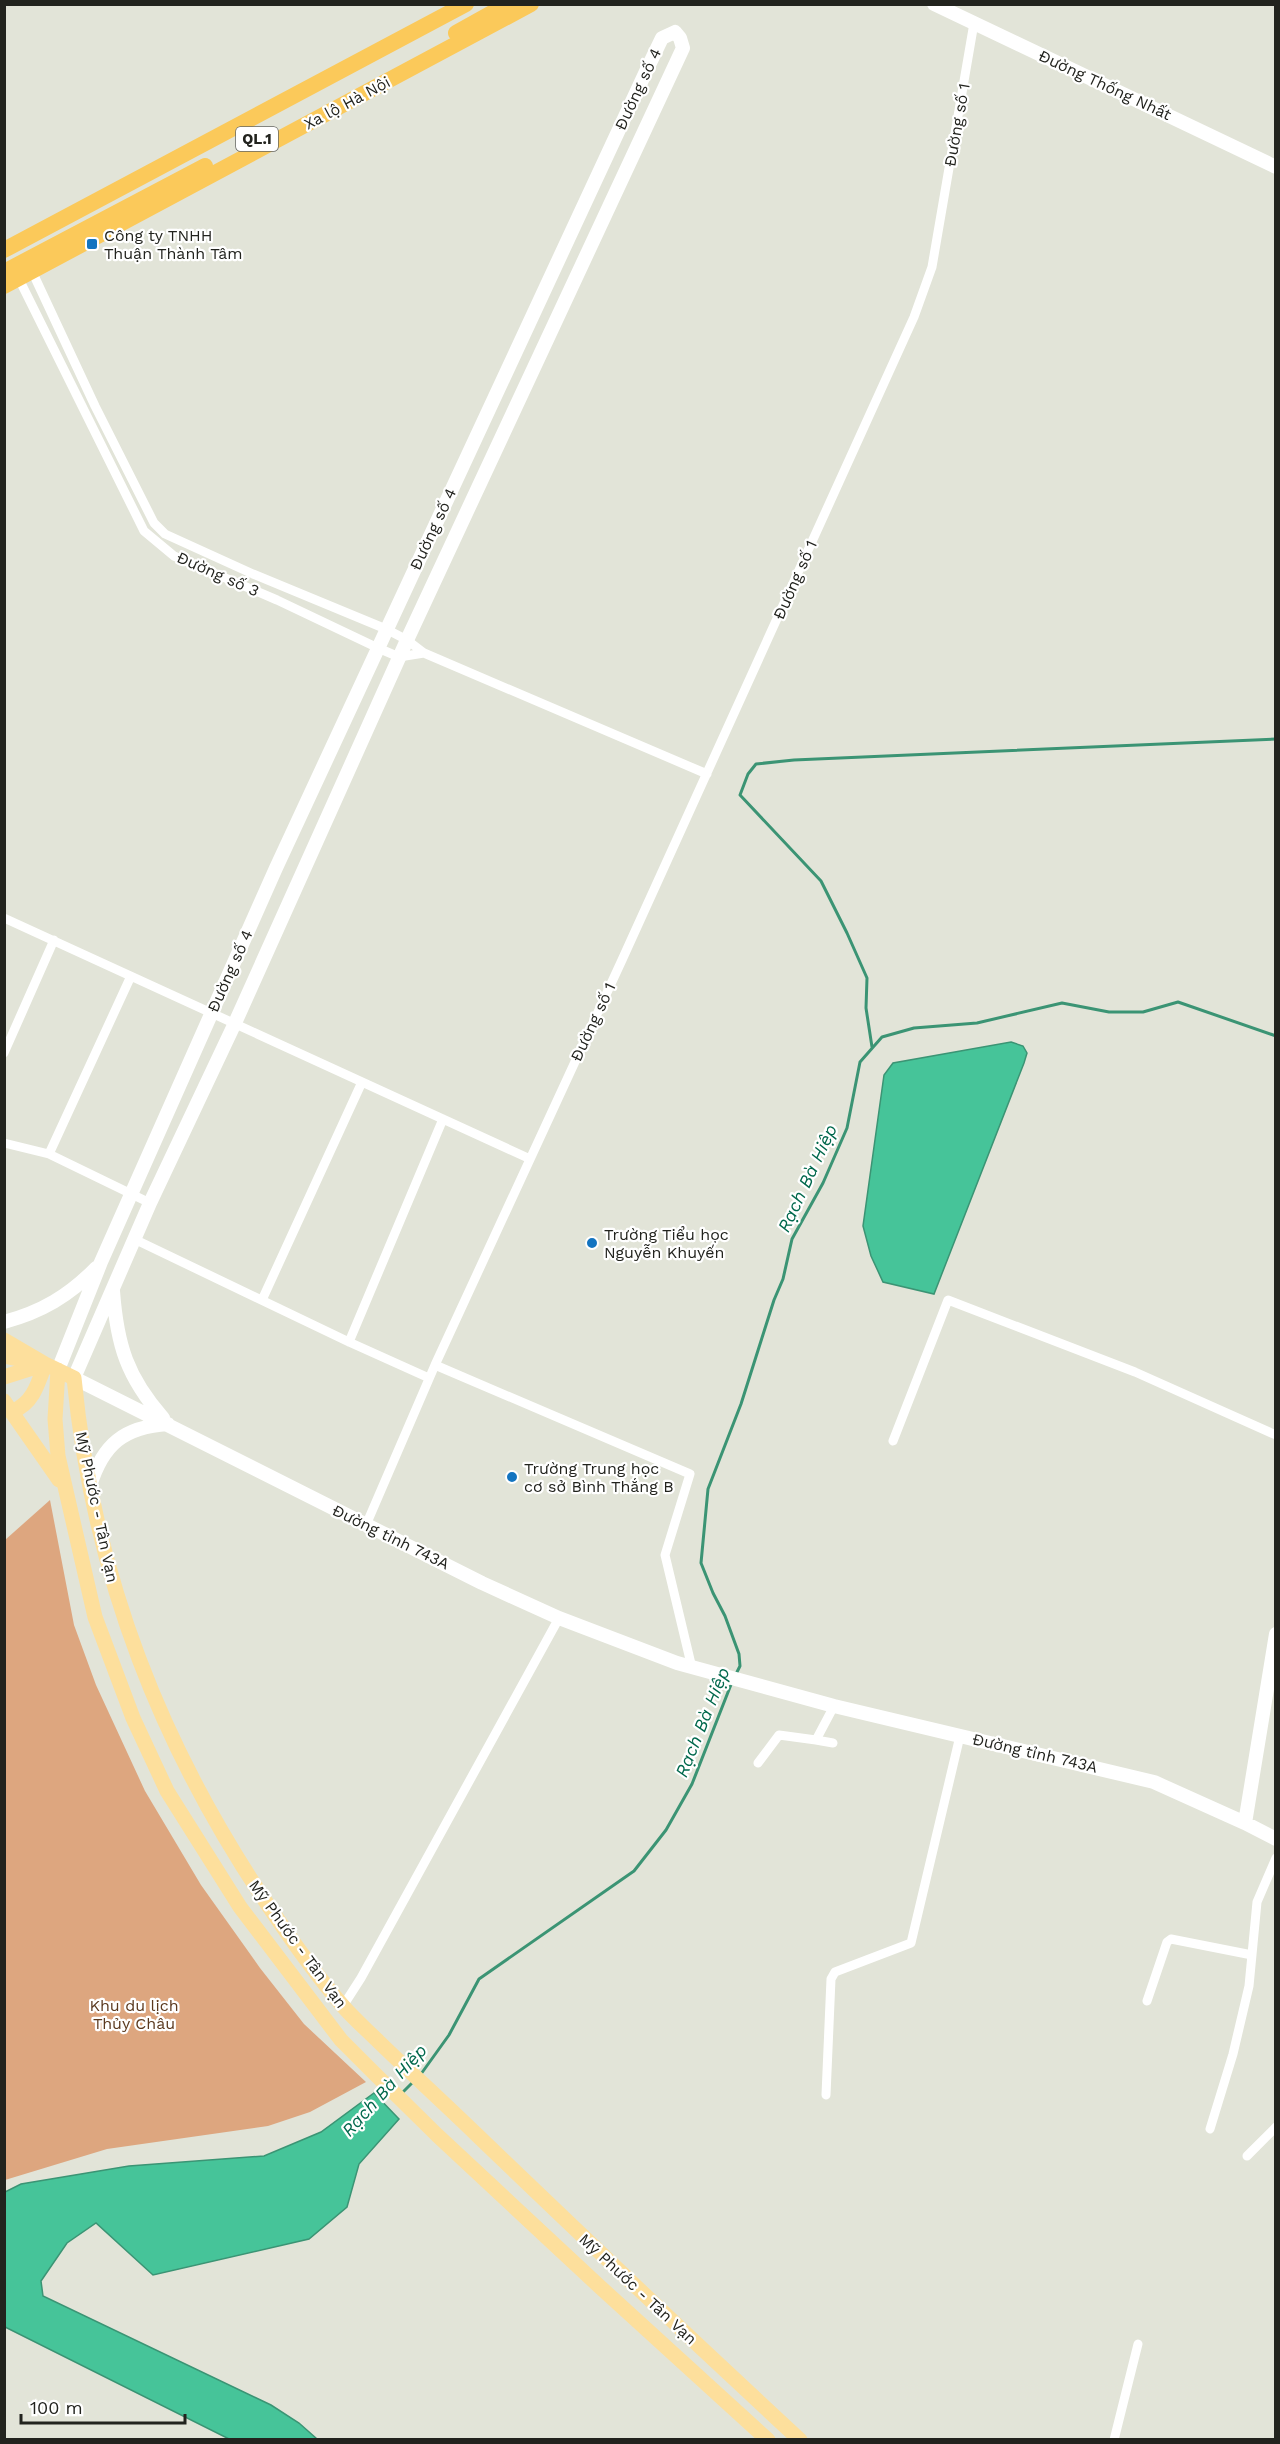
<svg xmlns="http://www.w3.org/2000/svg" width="1280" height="2444" viewBox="0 0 1280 2444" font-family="'Work Sans',sans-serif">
	<rect width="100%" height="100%" fill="#e2e4d8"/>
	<path fill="#dda67f" d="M50,1500L74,1625L96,1685L145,1791L201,1885L260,1968L304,2024L366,2082L310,2112L268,2126L107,2149L5,2180V1540Z"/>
	<path fill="#46c499" stroke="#3b9474" stroke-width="1.5" d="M1011,1042L1023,1046L1027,1053L1024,1063L934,1294L883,1282L871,1256L863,1226L884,1075L893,1063Z
		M374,2093L399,2119L359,2164L347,2207L309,2239L153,2275L96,2223L67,2243L41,2281L43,2296L271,2405L299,2423L317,2439H229L5,2327V2192L21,2184L129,2166L264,2156L321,2132Z"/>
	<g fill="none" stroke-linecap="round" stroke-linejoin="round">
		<path stroke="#3b9474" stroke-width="3" d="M872,1047L866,1008L867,978L847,933L821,881L740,795L748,774L756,764L794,760L1276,739
			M735,1676L740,1666L739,1654L725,1616L713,1593L701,1563L708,1489L741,1404L774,1300L783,1279L792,1239L823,1183L847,1128L860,1062L882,1037L914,1028L977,1023L1062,1003L1109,1012H1143L1178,1002L1276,1036
			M421,2074L449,2035L479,1979L634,1871L666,1830L692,1784L732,1682
			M402,2093L414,2081"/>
		<path stroke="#fff" stroke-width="9" d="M31,269L95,406L154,523L165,534L253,574L386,629L407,640L424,653L707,774
			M17,275L144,531L174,556L277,600L378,648L399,657L424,653
			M4,918L528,1158
			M4,1053L54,940
			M4,1143L49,1154L150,1203
			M49,1154L131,976
			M134,1239L349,1342L429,1378
			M262,1300L362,1082
			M349,1342L443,1119
			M435,1365L690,1474L665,1555L692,1668
			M893,1441L948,1300L1135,1372L1276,1435
			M366,1525L435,1365L622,960L914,317L932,267L974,23
			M816,1740L833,1743
			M758,1763L779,1735L816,1740L834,1706
			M1147,2001L1167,1942L1171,1939L1252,1955
			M343,2006L361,1978L559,1618
			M826,2095L831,1979L835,1972L911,1943L960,1736
			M1210,2129L1233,2054L1249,1986L1257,1902L1276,1858
			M1247,2156L1276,2127
			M1114,2440L1138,2344"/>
		<path stroke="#fff" stroke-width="14" d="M934,4L1276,167
			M113,1291C117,1345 127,1377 163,1418
			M4,1322C41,1312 69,1296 96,1268
			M58,1370L101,1262L276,868L649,65L662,38L675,32L680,38L683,48L407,640L235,1023L150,1203L74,1378L482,1583L559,1618L677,1663L834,1706L1154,1782L1245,1823L1276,1839
			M90,1486C103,1444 124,1427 168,1424
			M1245,1823L1276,1634"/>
		<path stroke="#fddf9c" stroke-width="15" d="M4,1340L45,1364L74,1378C93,1576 162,1751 274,1914C295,1945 317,1976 342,2005C353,2018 367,2030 379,2042C411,2073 444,2103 476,2134C583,2237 691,2339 800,2440
			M4,1356L36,1363
			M58,1370L55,1419L58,1456L95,1617L133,1718L167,1791L240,1907L341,2040L374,2073L437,2135L599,2286L768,2440
			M4,1377L45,1364
			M4,1401L59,1480
			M13,1411C33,1403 38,1384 45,1364"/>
		<path stroke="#fbc95a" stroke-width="16" d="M456,33L508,4
			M4,250L466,4
			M4,272L205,166
			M4,286L531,4"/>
	</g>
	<g fill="#1374c0" stroke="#fff" stroke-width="2">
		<rect x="86" y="238" width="12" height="12" rx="3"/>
		<circle cx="592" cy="1243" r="6"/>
		<circle cx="512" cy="1477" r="6"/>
	</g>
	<g text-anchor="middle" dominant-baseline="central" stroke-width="4.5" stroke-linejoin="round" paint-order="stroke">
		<rect fill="#fff" stroke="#646562" stroke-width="1.5" x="236" y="127" width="42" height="24" rx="4.5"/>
		<g font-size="15" font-weight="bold" fill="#22231e">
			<text x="257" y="139">QL.1</text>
		</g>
		<g font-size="16" fill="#22231e" stroke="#fff">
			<text transform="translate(1105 85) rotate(25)">Đường Thống Nhất</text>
			<text transform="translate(638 89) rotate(-65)">Đường số 4</text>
			<text transform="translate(347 103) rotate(-28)">Xa lộ Hà Nội</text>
			<text transform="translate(957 125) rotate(-80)">Đường số 1</text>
			<text transform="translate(433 529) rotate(-65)">Đường số 4</text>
			<text transform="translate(218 574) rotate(24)">Đường số 3</text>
			<text transform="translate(795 580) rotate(-66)">Đường số 1</text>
			<text transform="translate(230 971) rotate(-66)">Đường số 4</text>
			<text transform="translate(593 1022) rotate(-65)">Đường số 1</text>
			<text transform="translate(97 1507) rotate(78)">Mỹ Phước - Tân Vạn</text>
			<text transform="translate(391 1537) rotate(26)">Đường tỉnh 743A</text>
			<text transform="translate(1035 1753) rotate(13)">Đường tỉnh 743A</text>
			<text transform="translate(298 1944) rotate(54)">Mỹ Phước - Tân Vạn</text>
			<text transform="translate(638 2289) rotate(43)">Mỹ Phước - Tân Vạn</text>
		</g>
		<g font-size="16" fill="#22231e" stroke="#fff" text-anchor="start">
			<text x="104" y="235">Công ty TNHH<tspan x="104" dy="18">Thuận Thành Tâm</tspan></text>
			<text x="604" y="1234">Trường Tiểu học<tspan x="604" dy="18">Nguyễn Khuyến</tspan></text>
			<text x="524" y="1468">Trường Trung học<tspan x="524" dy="18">cơ sở Bình Thắng B</tspan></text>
		</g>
		<g font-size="16" fill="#5b391e" stroke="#fff">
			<text x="134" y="2005">Khu du lịch<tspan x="134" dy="18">Thủy Châu</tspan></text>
		</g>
		<g font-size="18" font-style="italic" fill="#00684c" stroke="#fff">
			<text transform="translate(807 1178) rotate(-65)">Rạch Bà Hiệp</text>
			<text transform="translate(702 1722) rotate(-68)">Rạch Bà Hiệp</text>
			<text transform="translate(384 2090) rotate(-48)">Rạch Bà Hiệp</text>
		</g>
	</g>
	<rect width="1280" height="2444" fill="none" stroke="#22231e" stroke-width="12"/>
	<path d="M21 2414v9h164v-9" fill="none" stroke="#22231e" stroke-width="3"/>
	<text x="30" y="2414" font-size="18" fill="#22231e" stroke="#ffffff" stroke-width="4.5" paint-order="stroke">100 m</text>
</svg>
